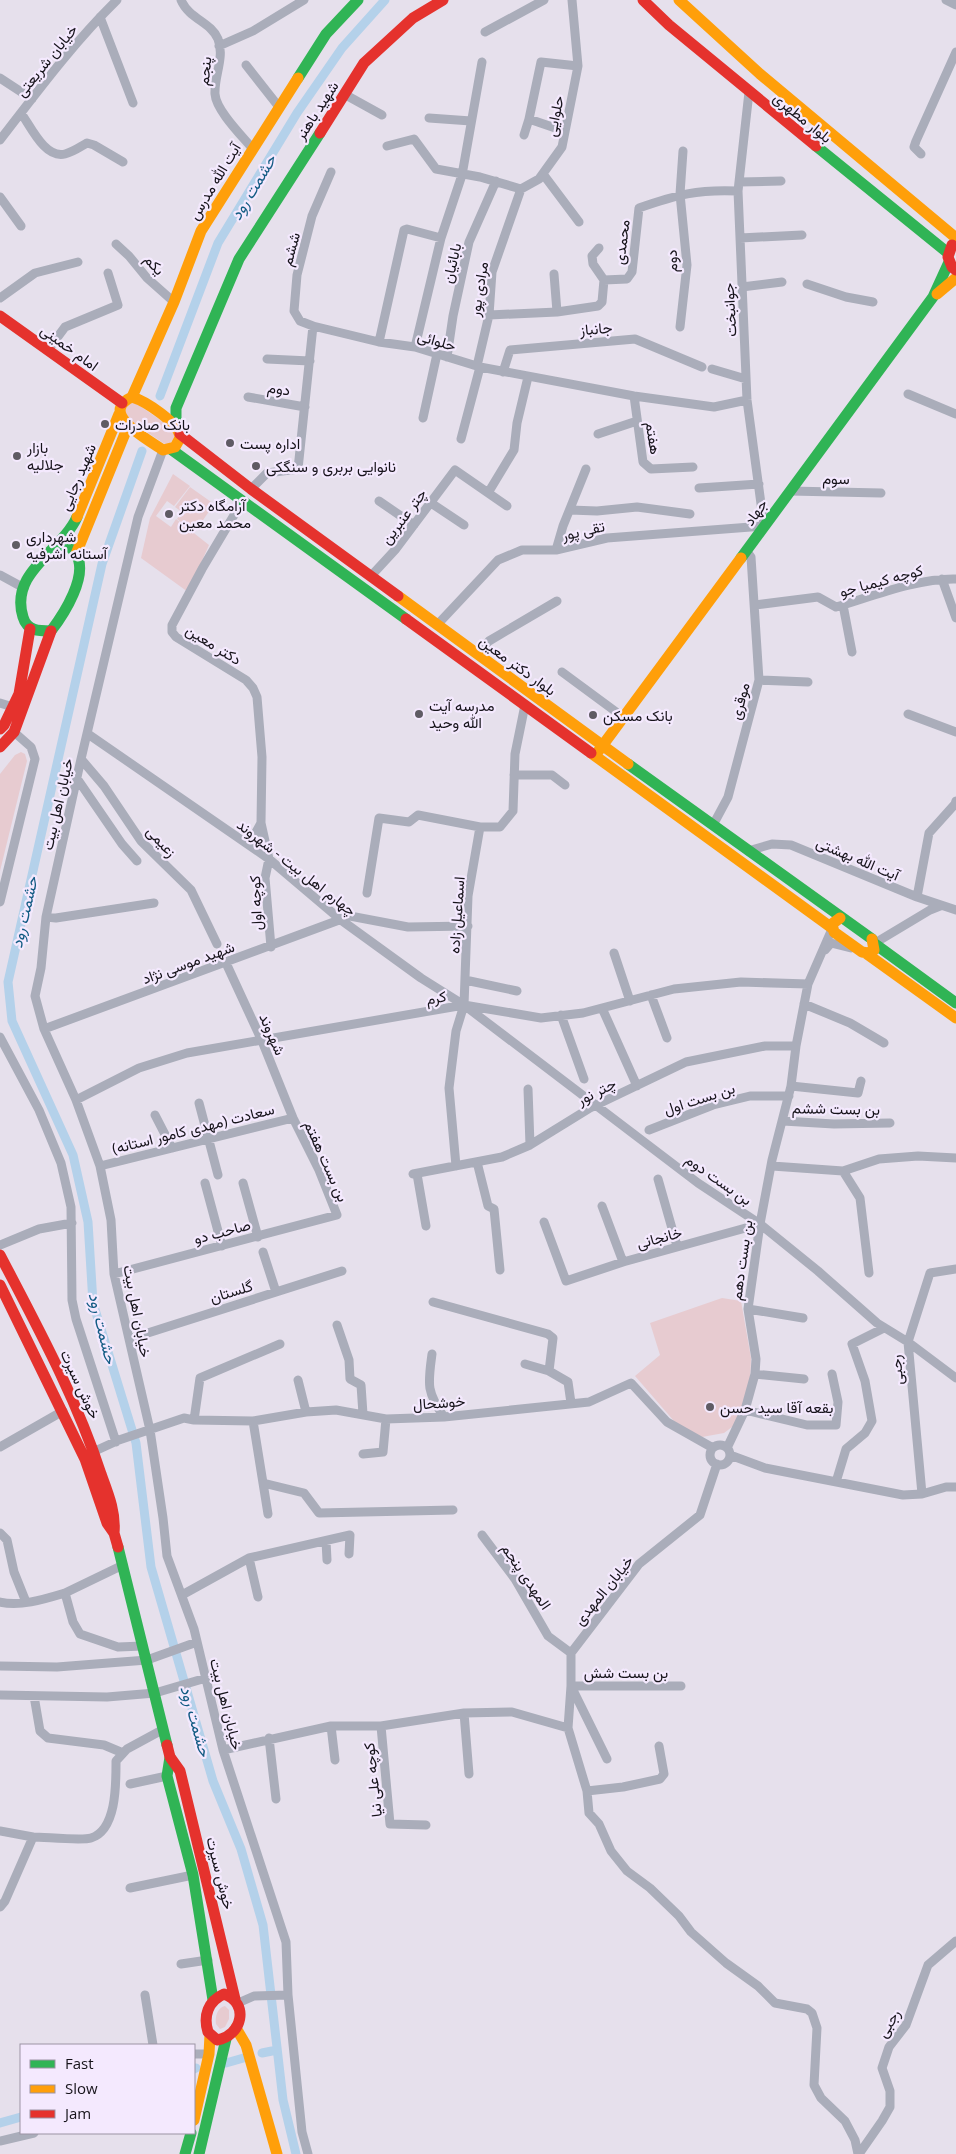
<svg xmlns="http://www.w3.org/2000/svg" width="956" height="2154" viewBox="0 0 956 2154" font-family="'Open Sans',Vazirmatn,sans-serif">
	<rect width="100%" height="100%" fill="#e6e0ec"/>
	<path fill="#e7cbd0" d="M134,402L172,428L176,435L168,446L125,418V407Z
		M173,474L190,486L174,506L167,501L156,516L171,527L176,519L209,545L188,592L141,558L150,518Z
		M190,487L214,504L195,532L177,519L182,512L175,507Z
		M21,752L25,754L27,761L0,871V774L15,755Z
		M722,1298L741,1301L751,1358L750,1383L736,1424L724,1433L702,1437L686,1430L674,1421L635,1376L660,1355L650,1323Z
		M225,2006L229,2010V2019L225,2027L220,2029L216,2024C215,2017 217,2008 225,2006Z"/>
	<g fill="none" stroke-linecap="round" stroke-linejoin="round">
		<path stroke="#b4d1ea" stroke-width="9" d="M160,396L218,243L297,113L342,48L385,0
			M142,451L102,564L8,982L12,1021L73,1155L88,1222L93,1303L136,1443L151,1567L213,1781L241,1849L263,1925L283,2100L296,2154
			M262,2053L277,2050
			M226,2063L247,2057
			M194,2069L196,2068
			M0,2123L21,2117"/>
		<path stroke="#aaadba" stroke-width="9" d="M181,0C189,19 211,22 218,39C225,57 214,76 215,94C216,110 241,135 252,148
			M946,0L956,5
			M100,17L133,103
			M485,32L544,0
			M219,46L253,31L304,0
			M246,65L279,107
			M0,78L32,99
			M344,94L382,115
			M21,113C31,127 45,159 65,154C73,152 80,147 87,143L94,145L123,162
			M429,118L471,121
			M564,131L529,119L541,62L578,66
			M524,135L529,119
			M0,140C37,92 74,42 117,0
			M387,146L414,139L436,169L480,177L521,189L539,179L562,147L578,66L572,0
			M921,154L914,147L916,141L956,52
			M543,174L579,222
			M739,182L781,181
			M0,197L21,226
			M740,238L802,235
			M116,244L129,256L147,278L174,302
			M599,248L592,256L593,264L604,280
			M554,274L557,312
			M807,284L846,297L873,302
			M742,287L782,282
			M0,298L35,273L78,262
			M489,315L557,312L598,306L602,302L604,280L627,279L632,272L639,208C676,195 698,189 738,191
			M313,326L300,321L294,311L297,275L312,216L331,172
			M680,327L687,265L680,194L683,151
			M379,342L404,230L407,229L441,238
			M415,347L441,238L462,175L482,62
			M48,350L65,327L118,305L108,273
			M447,357L453,316L469,242L496,181
			M267,359L310,361
			M477,366L489,315L492,272L521,189
			M712,369L746,379
			M503,372L510,350L635,339L702,367
			M908,394L956,414
			M634,396L643,462L651,469L693,467
			M248,397L305,407
			M423,418L437,354
			M598,434L637,421
			M461,439L480,367
			M163,450L138,517L81,759L46,917L41,968L35,996L44,1029L76,1100L100,1166L111,1220L114,1274L150,1430L163,1518L167,1556L194,1629L223,1750L286,1942L288,1995L302,2132L308,2154
			M699,488L759,484
			M251,489L267,473L298,469L313,326L379,342L415,347L480,367L634,396L714,407L747,400
			M790,491L881,493
			M488,493L514,450L517,423L528,377
			M243,500L202,569L172,625V632L176,637L246,680L253,688L257,697L262,757L261,823
			M379,501L414,525
			M431,503L464,525
			M570,510L597,511L637,507L690,514
			M556,550L563,526L586,469
			M0,575L24,588
			M371,576L395,550L455,470L507,506
			M942,579L956,618
			M755,605L818,597L836,607C873,596 918,578 956,579
			M843,605L852,652
			M437,625L498,560L522,550H556L607,538L764,526L747,400L738,191L749,92
			M478,655L489,641L557,601
			M562,672L623,717
			M759,680L808,682
			M0,703L13,707
			M908,714L956,732
			M88,734L269,859L341,920L421,978L464,1005L698,1183L760,1224L818,1271L877,1323L908,1342L956,1378
			M81,759L104,786L141,841L191,890L217,944
			M514,775H552L565,785
			M76,777L122,844L137,861
			M713,825L728,797L759,680L751,557L746,550
			M246,842L255,834L261,823L269,859L265,878L271,947
			M748,851L772,844L791,845L917,897L956,910
			M367,893L379,818L409,822L418,815L480,827H500L513,811L515,754L525,705
			M917,897L929,833L955,804L956,801
			M0,902L35,759L31,747L14,732
			M46,917L56,918L154,903
			M875,943L930,910L940,906
			M825,950L831,943L851,948
			M614,953L630,1001
			M465,980L517,991
			M651,995L667,1038
			M804,1004L850,1023L884,1043
			M602,1008L637,1086
			M561,1015L584,1079
			M44,1029L350,916L408,927L468,926
			M0,1037L39,1110L61,1163L71,1207L72,1300L76,1319L116,1442
			M791,1086L858,1093L861,1081
			M528,1089L530,1145
			M76,1100L139,1068L187,1053L464,1005L541,1018L583,1013L674,989L741,982L808,984
			M199,1103L218,1175
			M155,1115L172,1148
			M783,1121L834,1124L890,1123
			M649,1130L713,1105L750,1096H789
			M477,1162L488,1206L494,1209L500,1270
			M100,1166L293,1118
			M456,1166L449,1088L456,1031L464,1005L468,896L480,827
			M772,1166L843,1171L879,1159L918,1156L956,1158
			M843,1171L860,1198L869,1273
			M413,1174L502,1157L530,1145L590,1108L686,1062L765,1046H796
			M417,1174L426,1226
			M658,1179L677,1246
			M205,1183L222,1246
			M243,1183L258,1237
			M602,1206L623,1262
			M544,1222L566,1281L623,1262L760,1224
			M0,1245L39,1229L72,1223
			M263,1252L276,1292
			M114,1274L337,1215L319,1170L293,1118L262,1041L226,963
			M433,1302L548,1334L553,1338L549,1371L568,1382L571,1403
			M748,1309L803,1318
			M337,1325L349,1360L350,1379L361,1385L363,1414
			M129,1339L342,1271
			M432,1354C428,1384 426,1391 444,1417
			M525,1364L549,1371
			M755,1374L804,1379
			M298,1380L306,1412
			M745,1410L807,1425H836L838,1402L832,1374
			M194,1420L200,1378L280,1344
			M253,1421L268,1514
			M710 1455a10 10 0 1 1 20 0a10 10 0 1 1-20 0Z
			M0,1447L63,1411
			M727,1448L745,1410L755,1374L756,1359L748,1309L760,1224L772,1160L791,1086L796,1046L808,984L832,929
			M95,1451L119,1440L184,1418L194,1420L253,1421L306,1412L336,1410L386,1419L444,1417L589,1402L631,1383L667,1422L713,1448
			M363,1454L383,1452L386,1419
			M730,1455L765,1468L903,1495L922,1494L946,1487H956
			M717,1464L700,1515L639,1564L571,1653V1686L568,1728L587,1791L589,1813L599,1824L611,1851L627,1871L650,1888L679,1916L691,1932L726,1963L758,1986L775,2003L807,2009L812,2013L817,2028L814,2085L821,2098L845,2121L855,2140L858,2154
			M836,1482L846,1449L865,1433L872,1421L865,1381L852,1344L884,1328
			M263,1483L304,1493L319,1513L453,1510
			M922,1494L908,1342L930,1273L956,1269
			M0,1533L7,1540L14,1572L26,1602
			M482,1535L515,1579L548,1636L571,1653
			M326,1541L327,1560
			M249,1558L258,1597
			M123,1565L65,1593L73,1622L80,1634L118,1647L143,1646
			M182,1595L249,1558L350,1535L349,1554
			M0,1602C20,1607 45,1599 65,1593
			M0,1666L57,1667L147,1660L197,1642
			M0,1695L107,1697L155,1693L206,1678
			M34,1696L40,1731L48,1738L104,1745L123,1753
			M464,1713L469,1774
			M331,1726L335,1760
			M381,1726L390,1824L426,1825
			M269,1738L276,1799
			M223,1750L331,1726H381L464,1713L512,1712L568,1728
			M607,1759L571,1686H681
			M130,1784L167,1776
			M587,1791L623,1787L660,1779L664,1774L659,1746
			M0,1831L33,1837
			M130,1888L193,1875
			M0,1907L5,1901L33,1837C45,1837 82,1841 91,1838C117,1830 116,1783 116,1761L127,1749L162,1730
			M181,1964L208,1960
			M145,1995L153,2045
			M238,2003L254,1996L288,1995
			M194,2054H209
			M0,2141L34,2133
			M859,2154L882,2121L890,2107V2091L882,2068L889,2047L906,2025L928,1965L956,1941"/>
		<path stroke="#30b455" stroke-width="11" d="M298,78L326,34L358,0
			M816,146L948,253
			M176,426V408L239,259L320,133
			M172,450L406,619
			M55,546L67,545C70,548 74,550 76,554C89,575 64,614 51,631C39,631 27,631 23,617C9,572 62,551 77,517
			M741,558L933,297L949,262
			M628,764L872,939
			M875,944L956,1003
			M118,1547L167,1745
			M170,1757L167,1776L193,1875L213,2000
			M185,2154L191,2133
			M199,2154L226,2039"/>
		<path stroke="#ff9f0a" stroke-width="11" d="M679,0L760,74L956,238
			M937,294L956,278
			M132,397L174,302L201,231L298,78
			M132,397C145,401 180,423 180,438L175,447L163,450C149,440 97,413 132,397Z
			M77,517L119,414
			M76,554L128,426
			M398,596L628,764
			M591,753L832,928
			M597,753L741,558
			M840,918L832,924L834,932L862,952L868,953L874,950L872,939
			M867,954L956,1018
			M236,2028L246,2045L277,2154
			M194,2120L209,2054L210,2035"/>
		<path stroke="#e5322d" stroke-width="11" d="M643,0L669,25L816,146
			M320,133L364,63L413,18L443,0
			M952,245L948,257L952,267L956,270
			M0,316L122,403
			M180,434L251,489L398,596
			M406,619L591,753
			M0,729L4,725L19,694L30,629
			M0,747L14,732L51,631
			M0,1255C37,1326 76,1397 101,1474C108,1493 116,1512 114,1533
			M0,1285L85,1459L107,1523L114,1533L118,1547
			M167,1745L170,1757L180,1771L235,1999
			M224,1994C250,2003 242,2036 217,2040L208,2032C203,2016 208,2001 224,1994Z"/>
	</g>
	<g fill="#5f5b64" stroke="#f4e9fe" stroke-width="2">
		<circle cx="105" cy="424" r="5"/>
		<circle cx="230" cy="443" r="5"/>
		<circle cx="17" cy="456" r="5"/>
		<circle cx="256" cy="466" r="5"/>
		<circle cx="169" cy="514" r="5"/>
		<circle cx="16" cy="545" r="5"/>
		<circle cx="419" cy="714" r="5"/>
		<circle cx="593" cy="715" r="5"/>
		<circle cx="710" cy="1407" r="5"/>
	</g>
	<g text-anchor="middle" dominant-baseline="central" stroke-width="4.5" stroke-linejoin="round" paint-order="stroke">
		<g font-size="15" fill="#16131a" stroke="#f4e9fe">
			<text transform="translate(46 60) rotate(-51)">خیابان شریعتی</text>
			<text transform="translate(204 71) rotate(-84)">پنجم</text>
			<text transform="translate(316 110) rotate(-57)">شهید باهنر</text>
			<text transform="translate(554 116) rotate(-79)">حلوایی</text>
			<text transform="translate(803 117) rotate(39)">بلوار مطهری</text>
			<text transform="translate(214 181) rotate(-59)">آیت الله مدرس</text>
			<text transform="translate(621 242) rotate(-83)">محمدی</text>
			<text transform="translate(290 249) rotate(-75)">ششم</text>
			<text transform="translate(671 261) rotate(-91)">دوم</text>
			<text transform="translate(451 263) rotate(-77)">بابائیان</text>
			<text transform="translate(155 264) rotate(48)">یکم</text>
			<text transform="translate(478 289) rotate(-81)">مرادی پور</text>
			<text transform="translate(729 310) rotate(-93)">جوانبخت</text>
			<text transform="translate(596 328) rotate(-5)">جانباز</text>
			<text transform="translate(437 340) rotate(16)">حلوائی</text>
			<text transform="translate(70 347) rotate(36)">امام خمینی</text>
			<text transform="translate(279 388) rotate(9)">دوم</text>
			<text transform="translate(654 438) rotate(81)">هفتم</text>
			<text transform="translate(77 477) rotate(-67)">شهید رجایی</text>
			<text transform="translate(836 478) rotate(1)">سوم</text>
			<text transform="translate(755 512) rotate(-54)">جهاد</text>
			<text transform="translate(403 516) rotate(-53)">چتر عنبرین</text>
			<text transform="translate(583 530) rotate(-13)">تقی پور</text>
			<text transform="translate(881 580) rotate(-15)">کوچه کیمیا جو</text>
			<text transform="translate(214 644) rotate(32)">دکتر معین</text>
			<text transform="translate(518 665) rotate(36)">بلوار دکتر معین</text>
			<text transform="translate(739 701) rotate(-75)">موقری</text>
			<text transform="translate(57 804) rotate(-77)">خیابان اهل بیت</text>
			<text transform="translate(162 841) rotate(48)">زعیمی</text>
			<text transform="translate(858 858) rotate(23)">آیت الله بهشتی</text>
			<text transform="translate(297 867) rotate(38)">چهارم اهل بیت - شهروند</text>
			<text transform="translate(255 903) rotate(-92)">کوچه اول</text>
			<text transform="translate(456 915) rotate(-86)">اسماعیل زاده</text>
			<text transform="translate(188 962) rotate(-20)">شهید موسی نژاد</text>
			<text transform="translate(436 997) rotate(-10)">کرم</text>
			<text transform="translate(273 1034) rotate(67)">شهروند</text>
			<text transform="translate(596 1091) rotate(-27)">چتر نور</text>
			<text transform="translate(699 1098) rotate(-18)">بن بست اول</text>
			<text transform="translate(836 1108) rotate(1)">بن بست ششم</text>
			<text transform="translate(193 1128) rotate(-14)">سعادت (مهدی کامور استانه)</text>
			<text transform="translate(327 1161) rotate(66)">بن بست هفتم</text>
			<text transform="translate(719 1179) rotate(35)">بن بست دوم</text>
			<text transform="translate(222 1231) rotate(-15)">صاحب دو</text>
			<text transform="translate(659 1237) rotate(-15)">خانجانی</text>
			<text transform="translate(741 1260) rotate(-82)">بن بست دهم</text>
			<text transform="translate(231 1291) rotate(-17)">گلستان</text>
			<text transform="translate(138 1311) rotate(79)">خیابان اهل بیت</text>
			<text transform="translate(896 1370) rotate(-95)">رجبی</text>
			<text transform="translate(81 1384) rotate(65)">خوش سیرت</text>
			<text transform="translate(439 1402) rotate(-4)">خوشحال</text>
			<text transform="translate(527 1576) rotate(56)">المهدی پنجم</text>
			<text transform="translate(603 1590) rotate(-51)">خيابان المهدی</text>
			<text x="626" y="1672">بن بست شش</text>
			<text transform="translate(227 1704) rotate(76)">خیابان اهل بیت</text>
			<text transform="translate(372 1780) rotate(-96)">کوچه علی نیا</text>
			<text transform="translate(221 1873) rotate(76)">خوش سیرت</text>
			<text transform="translate(888 2023) rotate(-59)">رجبی</text>
		</g>
		<g font-size="15" fill="#16131a" stroke="#f4e9fe" text-anchor="start">
			<text x="115" y="424">بانک صادرات</text>
			<text x="240" y="443">اداره پست</text>
			<text x="27" y="447">بازار<tspan x="27" dy="17">جلالیه</tspan></text>
			<text x="266" y="466">نانوایی بربری و سنگکی</text>
			<text x="179" y="505">آرامگاه دکتر<tspan x="179" dy="17">محمد معین</tspan></text>
			<text x="26" y="536">شهرداری<tspan x="26" dy="17">آستانه اشرفیه</tspan></text>
			<text x="429" y="705">مدرسه آیت<tspan x="429" dy="17">الله وحید</tspan></text>
			<text x="603" y="715">بانک مسکن</text>
			<text x="720" y="1407">بقعه آقا سید حسن</text>
		</g>
		<g font-size="16" font-style="italic" fill="#125b83" stroke="#f4e9fe">
			<text transform="translate(253 187) rotate(-59)">حشمت رود</text>
			<text transform="translate(24 912) rotate(-77)">حشمت رود</text>
			<text transform="translate(103 1328) rotate(76)">حشمت رود</text>
			<text transform="translate(196 1721) rotate(74)">حشمت رود</text>
		</g>
	</g>
	<rect x="20" y="2044" width="175" height="90" fill="#f4e9fe" stroke="#9b93a3"/>
	<rect x="30" y="2060" width="25" height="8" fill="#30b455" stroke="#9b93a3"/>
	<text x="65" y="2069" font-size="15" fill="#16131a">Fast</text>
	<rect x="30" y="2085" width="25" height="8" fill="#ff9f0a" stroke="#9b93a3"/>
	<text x="65" y="2094" font-size="15" fill="#16131a">Slow</text>
	<rect x="30" y="2110" width="25" height="8" fill="#e5322d" stroke="#9b93a3"/>
	<text x="65" y="2119" font-size="15" fill="#16131a">Jam</text>
</svg>
